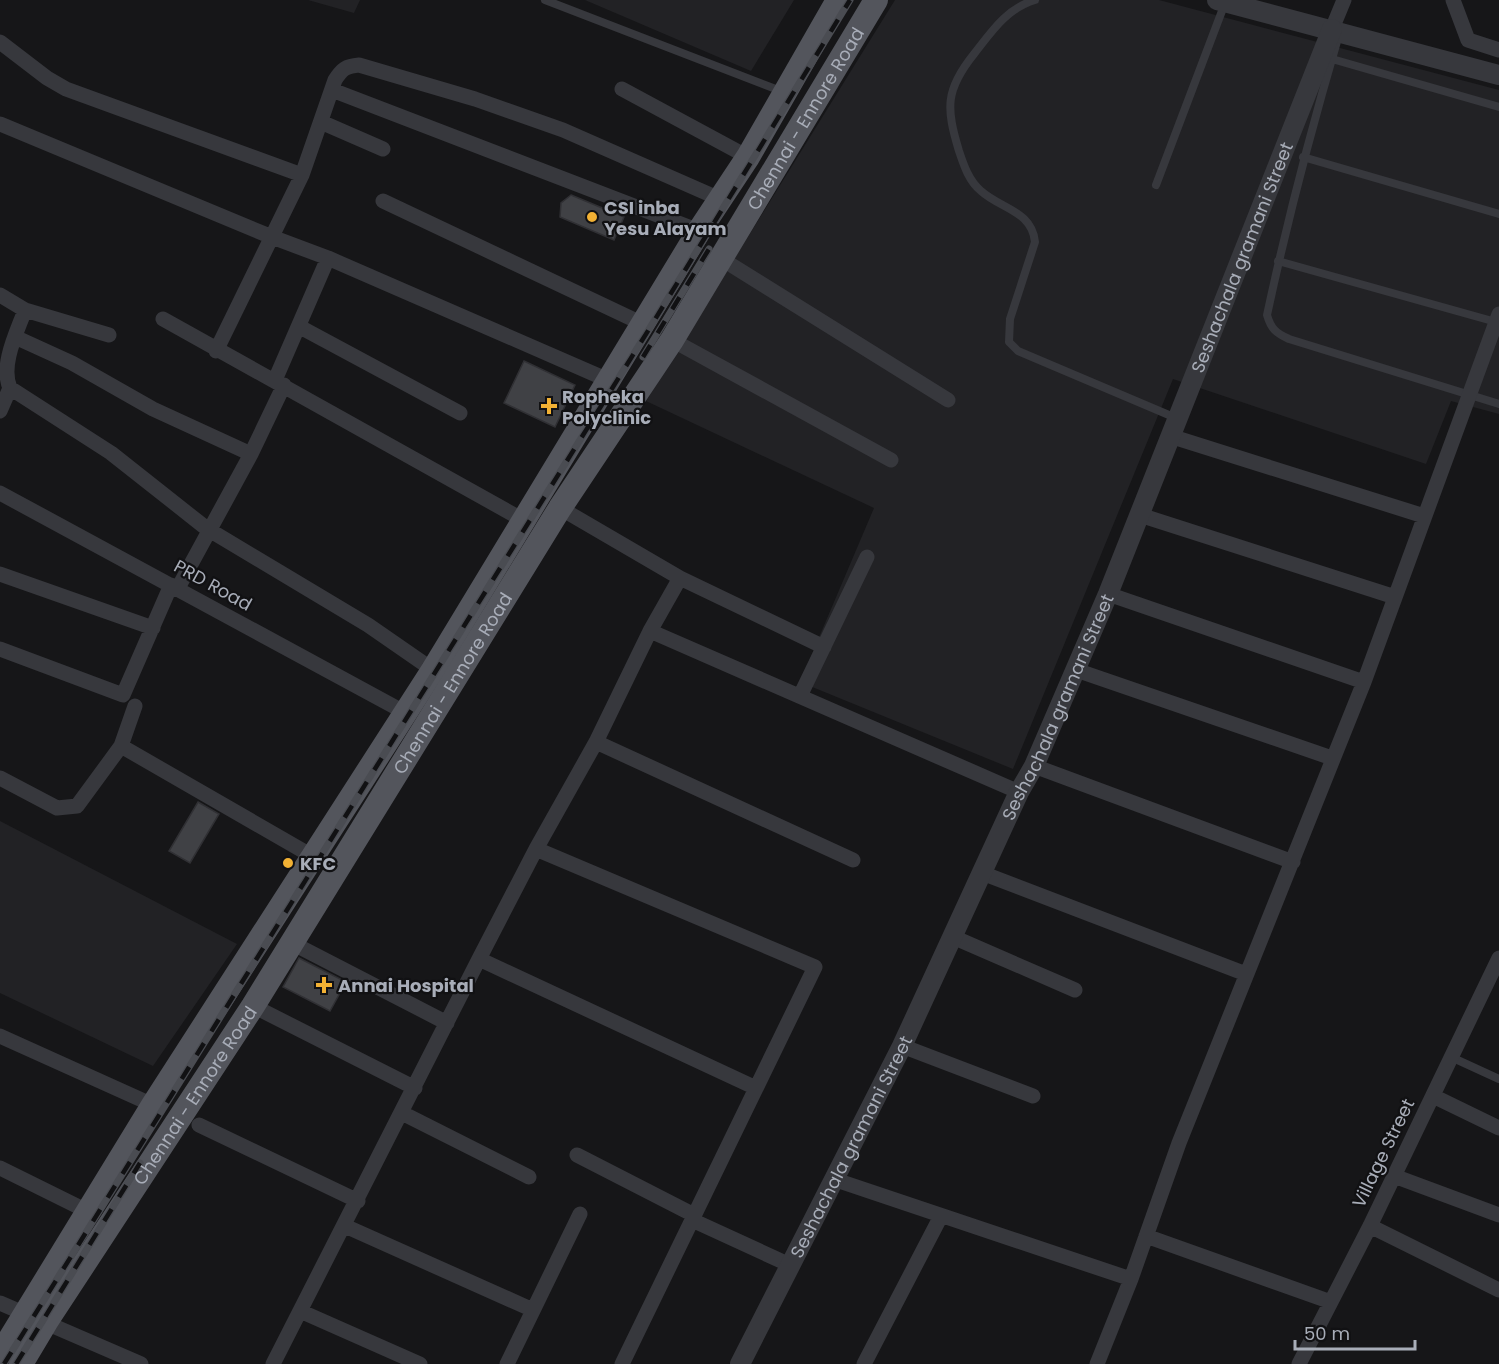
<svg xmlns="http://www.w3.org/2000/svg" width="1499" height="1364" viewBox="0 0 1499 1364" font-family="Poppins,sans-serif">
	<rect width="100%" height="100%" fill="#161618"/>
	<path fill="#222225" d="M308,0H360L354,13Z
		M585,0H794L751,71Z
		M895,0H1159L1499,90V414L1451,401L1426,464L1173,379L1013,769L800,682L874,508L646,401Z
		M0,821L237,944L153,1066L0,993Z"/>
	<path fill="#404145" stroke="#303034" stroke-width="1.5" d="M571,195L624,217L614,240L560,217L561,203Z
		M524,361L575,385L555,427L504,403Z
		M198,802L219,814L190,863L169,851Z
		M299,958L346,982L330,1011L283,987Z"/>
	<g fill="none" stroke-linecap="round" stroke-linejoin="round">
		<path stroke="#37383d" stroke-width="8" d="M545,0L781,91
			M1035,0C1006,9 992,31 974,54C945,90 946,108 959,151C964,166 969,181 981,191C1001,209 1032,211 1035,242L1010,319L1009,342L1018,351L1176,418
			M1338,38C1311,130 1287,222 1267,315C1271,329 1276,333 1289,339L1499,404
			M1332,59L1499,107
			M1303,157L1499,214
			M1156,185L1225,3
			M1278,261L1496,322
			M1451,1057L1499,1079"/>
		<path stroke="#37383d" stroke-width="15" d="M1453,0L1468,40L1499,50
			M1332,29L1344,0
			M0,42L47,78L66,89L302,175
			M622,89L748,157
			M332,90L699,231
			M321,122L383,149
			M0,124L272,237L328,258L608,380
			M383,201L643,324
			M720,258L948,400
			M0,295L25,310L109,335
			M25,310C17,332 0,365 10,388L111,453L206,528L368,625L433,670
			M163,319L525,521
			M300,327L460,413
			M15,337L72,363L153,409L251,454
			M672,340L891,460
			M216,351L302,175L335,80C342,69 346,66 359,65L475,99L563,130L720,199
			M275,380L328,258
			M0,411L10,388
			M1170,436L1424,516
			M0,493L406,713
			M1140,515L1395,597
			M0,574L153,628
			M680,578L824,647
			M178,588L251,454L284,385
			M1108,594L1364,682
			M650,631L1019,792
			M0,649L123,695L171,585
			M1076,670L1332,758
			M800,696L867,557
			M596,742L853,860
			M121,746L312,856
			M1034,766L1293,862
			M0,778L57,808L77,806L121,746L135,706
			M536,849L815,967L622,1364
			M982,873L1246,974
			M953,937L1075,990
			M290,942L447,1023
			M479,959L756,1088
			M253,1006L415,1088
			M0,1036L153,1105
			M902,1046L1033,1096
			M1433,1096L1499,1128
			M402,1113L529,1177
			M199,1125L358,1201
			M577,1155L694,1215
			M0,1168L87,1211
			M1394,1176L1499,1215
			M833,1179L1131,1279
			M692,1220L790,1265
			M345,1226L533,1310
			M1370,1226L1499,1290
			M1146,1236L1331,1302
			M0,1303L141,1364
			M300,1311L420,1364
			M273,1364L479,959L536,849L596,742L650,631L680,578L560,508
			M507,1364L580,1214
			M864,1364L941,1216
			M1097,1364L1131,1279L1179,1143L1364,682L1499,314
			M1299,1364L1370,1226L1499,958"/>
		<g stroke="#37383d" stroke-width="20">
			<path d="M1217,0L1499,75"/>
			<path id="s1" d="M740,1364L902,1046L1019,792L1034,766L1108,594L1332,29"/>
		</g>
		<g stroke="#53555c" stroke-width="24">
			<path d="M0,1355L153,1105L433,670L699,231L748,157L838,0"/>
			<path id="s2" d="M21,1364L46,1322L253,1006L560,508L672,340L876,0"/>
		</g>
		<defs>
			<path id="rail" d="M643,357L709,249
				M4,1364L651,326L850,0
				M16,1364L140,1163"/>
		</defs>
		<use href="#rail" stroke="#4a4c52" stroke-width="7"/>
		<use href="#rail" stroke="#111113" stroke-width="4.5" stroke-dasharray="14" stroke-linecap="butt"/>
	</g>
	<g fill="#f2b134" stroke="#111113" stroke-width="2">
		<circle cx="592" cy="217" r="6"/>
		<path d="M546 397h6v6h6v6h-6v6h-6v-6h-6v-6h6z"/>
		<circle cx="288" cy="863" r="6"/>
		<path d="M321 976h6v6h6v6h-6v6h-6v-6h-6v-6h6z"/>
	</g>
	<g text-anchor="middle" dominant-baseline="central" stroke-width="4.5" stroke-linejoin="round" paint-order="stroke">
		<g font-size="18" fill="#a8adb8" stroke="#111113">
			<text stroke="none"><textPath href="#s2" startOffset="1472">Chennai - Ennore Road</textPath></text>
			<text stroke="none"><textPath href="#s1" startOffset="1216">Seshachala gramani Street</textPath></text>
			<text transform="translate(213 585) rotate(29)">PRD Road</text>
			<text stroke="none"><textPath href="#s2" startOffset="806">Chennai - Ennore Road</textPath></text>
			<text stroke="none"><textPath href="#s1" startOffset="730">Seshachala gramani Street</textPath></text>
			<text stroke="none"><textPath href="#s2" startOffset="320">Chennai - Ennore Road</textPath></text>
			<text stroke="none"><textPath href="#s1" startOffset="244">Seshachala gramani Street</textPath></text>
			<text transform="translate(1383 1153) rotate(-64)">Village Street</text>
		</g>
		<g font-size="18" font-weight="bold" fill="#a8adb8" stroke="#111113" text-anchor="start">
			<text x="604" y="207">CSI inba<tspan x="604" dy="21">Yesu Alayam</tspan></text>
			<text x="562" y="396">Ropheka<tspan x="562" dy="21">Polyclinic</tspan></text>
			<text x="300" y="863">KFC</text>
			<text x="338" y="985">Annai Hospital</text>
		</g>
	</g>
	<path d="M1295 1340v9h120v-9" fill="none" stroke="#a8adb8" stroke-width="3"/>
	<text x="1304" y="1340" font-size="18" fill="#a8adb8" stroke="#111113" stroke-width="4.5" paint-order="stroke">50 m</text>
</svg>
